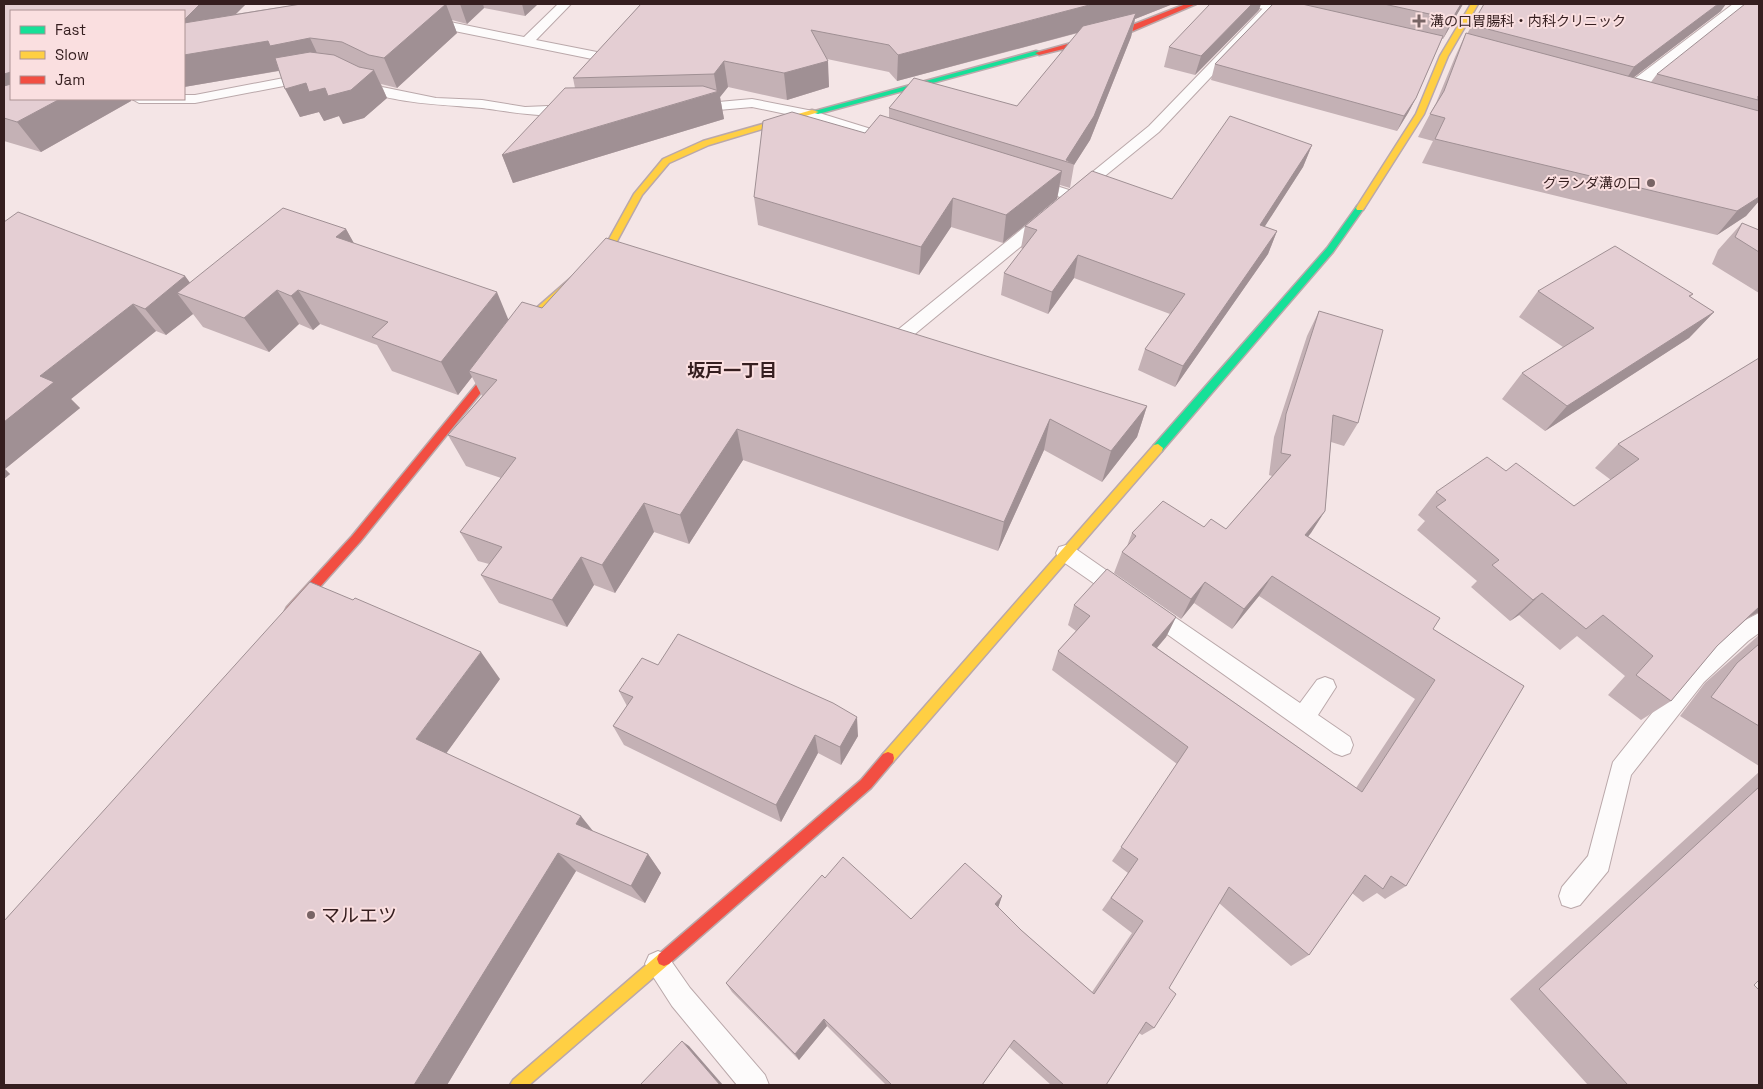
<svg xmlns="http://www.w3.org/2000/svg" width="1763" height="1089" viewBox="0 0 1763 1089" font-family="'Space Grotesk','Noto Sans JP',sans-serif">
	<rect width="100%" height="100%" fill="#f4e5e6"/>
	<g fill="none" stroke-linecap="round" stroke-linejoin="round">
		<defs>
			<path id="lane" d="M388,4H400L401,12L524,37L558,4H571L536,40L602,53L609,57L602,61L395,19L389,15Z
				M1267,4H1277L1278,6L1159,132L1084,193L1079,195L1077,199L1072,201L1027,186L1025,183L1027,180L1032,178L1072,191L1074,187L1149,126Z
				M310,73L317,77L315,80L195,103H139L132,99H184V95H195Z
				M360,77L382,87L436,98L482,100L525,107L572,105L579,109C569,123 499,110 482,108C454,105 370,104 353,81Z
				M752,99L813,111L897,137L899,140L892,144L805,118L752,107L696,112L689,108L696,104Z
				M1043,215L1048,216L1051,220L1048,224L898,348L892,350L878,346L875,342L878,338L889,337L1038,216Z
				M1066,545L1073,547L1129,586L1132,592L1129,598L1122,601L1115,598L1059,559L1056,553L1059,547Z
				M1150,602L1157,605L1300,703L1317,680L1325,677L1333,680L1336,687L1318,715L1350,737L1353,745L1350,753L1342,756L1334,753L1143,617L1140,611L1143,605Z
				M1759,613V633L1748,641L1704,682L1631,775L1608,871L1580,905L1571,908L1562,905L1559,896L1562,887L1588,856L1613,762L1688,668L1732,627Z
				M658,951L667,955L690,988L765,1075L769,1085H737L672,1006L645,964L649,955Z"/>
			<path id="street" d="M1256,4H1286L1314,10L1317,14L1314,18L1308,19L1259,8Z
				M1733,4H1753L1631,100H1617L1615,96L1617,92Z"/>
			<path id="fast" d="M1036,51L1043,53L818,114L811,112Z
				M1360,205L1364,208L1333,252L1162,451H1154L1153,448L1154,445L1327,248L1357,206Z"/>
			<path id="slow" d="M1471,4H1478L1448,56L1424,114L1363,210H1357L1356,208L1416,114L1440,56Z
				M812,110L819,112L709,145L669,163L642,195L610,254L539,315L496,374H490L488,371L490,368L533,311L603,250L634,194L663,159L703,141Z
				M1158,444L1163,448L1162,451L893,762L888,764L883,762L882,758L883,754L1154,445Z
				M664,952L669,954L671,959L669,964L529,1085H510L513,1080L659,954Z"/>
			<path id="jam" d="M1186,4H1196L1128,33L1039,55L1035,53L1122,29Z
				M493,367L496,368L498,371L496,374L360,542L295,615L291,616L287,615L285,611L287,607L352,536L490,368Z
				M888,752L893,754L894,758L893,762L871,788L669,964L664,966L659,964L657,959L659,954L861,780L883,754Z"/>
		</defs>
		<use href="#lane" stroke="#baa8aa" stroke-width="2"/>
		<use href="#street" stroke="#baa8aa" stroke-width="2"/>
		<use href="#fast" stroke="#baa8aa" stroke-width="3"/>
		<use href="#slow" stroke="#baa8aa" stroke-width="3"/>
		<use href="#jam" stroke="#baa8aa" stroke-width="3"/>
		<use href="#lane" fill="#fdfbfb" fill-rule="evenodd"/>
		<use href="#street" fill="#fdfbfb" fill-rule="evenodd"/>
		<use href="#fast" fill="#16e098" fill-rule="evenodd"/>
		<use href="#slow" fill="#ffcf43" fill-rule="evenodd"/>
		<use href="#jam" fill="#f24e42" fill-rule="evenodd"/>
	</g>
	<path fill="#c4b1b5" d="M4,4H246L235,14L301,4H538L525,16L484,8L467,24L452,20L457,33L397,88L381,84L387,98L364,118L343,124L339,116L324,121L319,112L300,117L279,71L184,87V11H11V99H131V101L41,152L4,141Z
		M641,4H1173L1135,19L1131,37L1090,140L1074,165L1070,188L1060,185L1057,199L1003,243L951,227L919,275L758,225L754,197L865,133L889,118V108L1017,106L1078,33L897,81L889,72L827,59L829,87L787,100L728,87L720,97L724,119L513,183L502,155L575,88L573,78Z
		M1273,4H1463L1443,39H1442L1416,98L1408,113L1397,131L1211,80L1215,64Z
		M1759,4V201L1746,216L1717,235L1422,163L1433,141L1418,137L1430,114L1436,103L1455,57L1466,33L1467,34L1472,25L1721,11L1633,78L1651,82L1657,74Z
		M1259,10L1195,75L1164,67L1169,47Z
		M1312,145L1303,167L1264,227L1277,231L1268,254L1175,387L1138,370L1145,349L1170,314L1074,278L1048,314L1001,295L1004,273L1023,249L1021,248L1025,226L1172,199Z
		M4,222L185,276L190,283L346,229L354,244L509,320L542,308L1147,406L1137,437L1102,482L1044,450L998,551L743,460L689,544L654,532L615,593L594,585L567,627L499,603L481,575L489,564L478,561L460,532L501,478L466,466L448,435L482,396L472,377L458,395L392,371L377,345L320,324L313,330L299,324L269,352L203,327L193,314L166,335L156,331L71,399L80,408L5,469L10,474L4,479Z
		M1742,223L1759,230V293L1712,264L1718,250Z
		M1538,291L1693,294L1690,297L1714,312L1689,338L1545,431L1502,399L1522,373L1563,347L1519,317Z
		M1319,311L1358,423L1344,446L1331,442L1325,511L1308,536L1433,629L1524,686L1406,886L1385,899L1377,893L1363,902L1352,893L1309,955L1291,966L1219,903L1169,988L1154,1028L1142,1035L1139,1033L1106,1085H1051L1009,1047L982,1085H886L827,1026L799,1060L732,992L726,983L825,878L911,919L1002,896L998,907L1021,930L1092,992L1132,933L1102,910L1128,873L1112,861L1177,764L1052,670L1058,651L1076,631L1068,625L1074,605L1176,617L1166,637L1157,648L1356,788L1415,699L1259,596L1232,629L1194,603L1181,619L1114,573L1122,552L1127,546L1132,533L1204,527L1226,529L1272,476L1269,475L1274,437L1307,336Z
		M1759,358V612L1748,618L1717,646L1671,701L1641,720L1608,695L1625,676L1577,636L1560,650L1519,615L1510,621L1471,587L1477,581L1417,530L1425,521L1418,515L1436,492L1506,471L1574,506L1611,480L1595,468L1618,444Z
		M1759,635V766L1680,716L1705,683Z
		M658,665L858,736L841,765L818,753L781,822L624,745L613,726L627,706L619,691Z
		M500,679L446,753L593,832L648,854L661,873L645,903L576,871L447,1085H4Z
		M1759,772V980L1754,985L1759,1085H1588L1510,999Z"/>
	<path fill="#a09094" d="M200,4H246L198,52L268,41L310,38L324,68L283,70L184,87V20Z
		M446,4L457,33L397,88L384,58Z
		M460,4H483L484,8L467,24Z
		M522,4H538L525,16Z
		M1093,4H1173L1135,19L1131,37L1090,140L1074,165V164L1066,161L1095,28L897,81L898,55Z
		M1252,4H1261L1259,10L1195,75L1201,56Z
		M1461,4H1463L1443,39L1452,19Z
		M1718,4H1726L1721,11L1621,87L1634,67Z
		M724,61L728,87L720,97L724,119L513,183L502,155L717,92L714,74Z
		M828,61L829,87L787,100L784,73Z
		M374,70L387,98L364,118L343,124L339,116L324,121L319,112L300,117L285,89L306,83Z
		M11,72V99L4,110V74Z
		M1416,98L1408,113L1397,131L1404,116Z
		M60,99H131V101L41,152L17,122Z
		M1312,145L1303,167L1251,248L1260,225Z
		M1062,171L1057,199L1003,243L1006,215Z
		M1759,197V201L1746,216L1717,235L1737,211Z
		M953,198L951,227L919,275L921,247Z
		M346,229L365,263L336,237Z
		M1277,231L1268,254L1175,387L1183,366Z
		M1078,255L1074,278L1048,314L1052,292Z
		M185,276L205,303L177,293L193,314L166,335L145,309Z
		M277,290L299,324L269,352L244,318Z
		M298,290L320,324L313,330L291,296Z
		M497,292L511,326L469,371L472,377L458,395L441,362Z
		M133,304L156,331L71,399L80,408L5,469L10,474L4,479V422L40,376Z
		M1714,312L1689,338L1545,431L1567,406Z
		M1147,406L1137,437L1102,482L1111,451Z
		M1050,419L1044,450L998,551L1004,522Z
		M737,429L743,460L689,544L680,515Z
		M644,503L654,532L615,593L602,565Z
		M1325,511L1311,533L1292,556L1305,535Z
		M581,557L594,585L567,627L552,600Z
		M1272,576L1259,596L1232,629L1244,609Z
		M1205,582L1194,603L1181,619L1191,599Z
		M1542,593L1519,615L1510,621L1533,600Z
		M1759,606V612L1731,626Z
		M1176,617L1166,637L1143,664L1152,645Z
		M481,652L500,679L440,762L416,739Z
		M857,717L858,736L841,765L840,747Z
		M815,735L818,753L781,822L776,805Z
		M581,816L597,836L576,824Z
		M558,853L576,871L447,1085H414Z
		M648,854L661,873L645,903L631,886Z
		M1002,896L998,908L995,904Z
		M824,1019L827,1026L799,1060L795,1054Z
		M682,1041L689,1046L723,1085H720Z"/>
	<path fill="#e4ced3" stroke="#a09094" d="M4,4H200L184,20V11H11V72L4,74Z
		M301,4H446L384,58L369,55L342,42L310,38L270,46L268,41L184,55V23Z
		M641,4H1093L898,55L889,45L811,30L828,61L784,73L724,61L714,74L573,78Z
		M1210,4H1252L1201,56L1169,47Z
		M1273,4H1302L1443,36L1416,98L1404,116L1215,64Z
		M1384,4H1461L1452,19Z
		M1484,4H1718L1634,67L1472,25Z
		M1745,4H1759V96H1758V100L1657,74Z
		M1136,13L1094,116L1066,160L1074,164L889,108L914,78L1017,106L1083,26Z
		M1466,33L1759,111V197L1737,211L1435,139L1445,118L1430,114L1444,91Z
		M310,52L334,55L359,67L374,70L351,90L328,96L325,88L309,92L306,83L285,89L275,58Z
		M11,84V99H60L17,122L4,118V86Z
		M703,86L719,91L502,155L565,88Z
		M792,112L865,133L880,115L1062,171L1006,215L953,198L921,247L754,197L763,121Z
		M1230,116L1312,145L1260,225L1277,231L1183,366L1145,349L1185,294L1078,255L1052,292L1004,273L1037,230L1025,226L1092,171L1172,199Z
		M283,208L346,229L336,237L497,292L441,362L372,337L388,322L298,290L291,296L277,290L244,318L177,293Z
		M18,212L185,276L145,309L133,304L40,376L54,382L4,422V222Z
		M1742,223L1759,230V252L1735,237Z
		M606,238L1147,406L1111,451L1050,419L1004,522L737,429L680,515L644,503L602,565L581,557L552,600L481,575L502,547L460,532L516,458L448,435L497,380L469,371L522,302L542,308Z
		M1615,246L1693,294L1689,296L1714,312L1567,406L1522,373L1594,328L1538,291Z
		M1319,311L1383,330L1358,423L1333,415L1325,511L1305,535L1440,618L1433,629L1524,686L1406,886L1391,876L1383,889L1365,875L1309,955L1229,887L1169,988L1176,994L1154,1028L1146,1022L1106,1085H1064L1014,1040L982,1085H892L824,1019L795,1054L726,983L822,875L825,878L843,857L911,919L965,863L1002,896L995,904L1021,930L1094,994L1143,921L1111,898L1138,859L1121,847L1188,747L1058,651L1090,616L1074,605L1107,569L1176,617L1152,645L1362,792L1435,680L1272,576L1244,609L1205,582L1191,599L1122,552L1136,536L1132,533L1163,501L1204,527L1211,519L1226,529L1291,455L1281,453L1286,414Z
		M1759,358V607L1717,646L1671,701L1636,675L1653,656L1603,615L1586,629L1542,593L1533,600L1492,565L1499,560L1436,507L1446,500L1436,492L1487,457L1506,471L1516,463L1574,506L1639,459L1618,444Z
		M310,582L353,600L355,598L481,652L416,739L581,816L576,824L648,854L631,886L558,853L414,1085H4V921Z
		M678,634L833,703L857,717L840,747L815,735L776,805L613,726L633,697L619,691L642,658L658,665Z
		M1759,644V726L1711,697L1737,663Z
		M1759,787V980L1754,985L1759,990V1085H1628L1539,989Z
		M682,1041L720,1085H640Z"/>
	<g fill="#786465" stroke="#fadfe0" stroke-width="2">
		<path d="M1416.5 13.5h5v5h5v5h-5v5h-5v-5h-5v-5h5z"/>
		<circle cx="1651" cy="183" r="5"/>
		<circle cx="311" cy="915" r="5"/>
	</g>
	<g text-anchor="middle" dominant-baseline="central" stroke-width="4" stroke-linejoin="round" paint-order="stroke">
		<g font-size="14" fill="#351e1f" stroke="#fadfe0" text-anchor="start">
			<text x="1430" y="21">溝の口胃腸科・内科クリニック</text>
			<text x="1641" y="183" text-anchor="end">グランダ溝の口</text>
		</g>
		<g font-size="18" font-weight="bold" fill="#351e1f" stroke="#fadfe0">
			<text x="732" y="370">坂戸一丁目</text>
		</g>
		<g font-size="19" fill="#351e1f" stroke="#fadfe0" text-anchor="start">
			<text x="321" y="915">マルエツ</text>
		</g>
	</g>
	<rect width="1763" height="1089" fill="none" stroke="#351e1f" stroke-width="10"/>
	<rect x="10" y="10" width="175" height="90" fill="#fadfe0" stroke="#ab9293"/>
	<rect x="20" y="26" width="25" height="8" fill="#16e098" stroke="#ab9293"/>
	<text x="55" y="35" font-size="15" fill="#351e1f">Fast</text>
	<rect x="20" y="51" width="25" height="8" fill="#ffcf43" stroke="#ab9293"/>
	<text x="55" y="60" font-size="15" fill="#351e1f">Slow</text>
	<rect x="20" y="76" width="25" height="8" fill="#f24e42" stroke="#ab9293"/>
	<text x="55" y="85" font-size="15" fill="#351e1f">Jam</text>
</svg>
